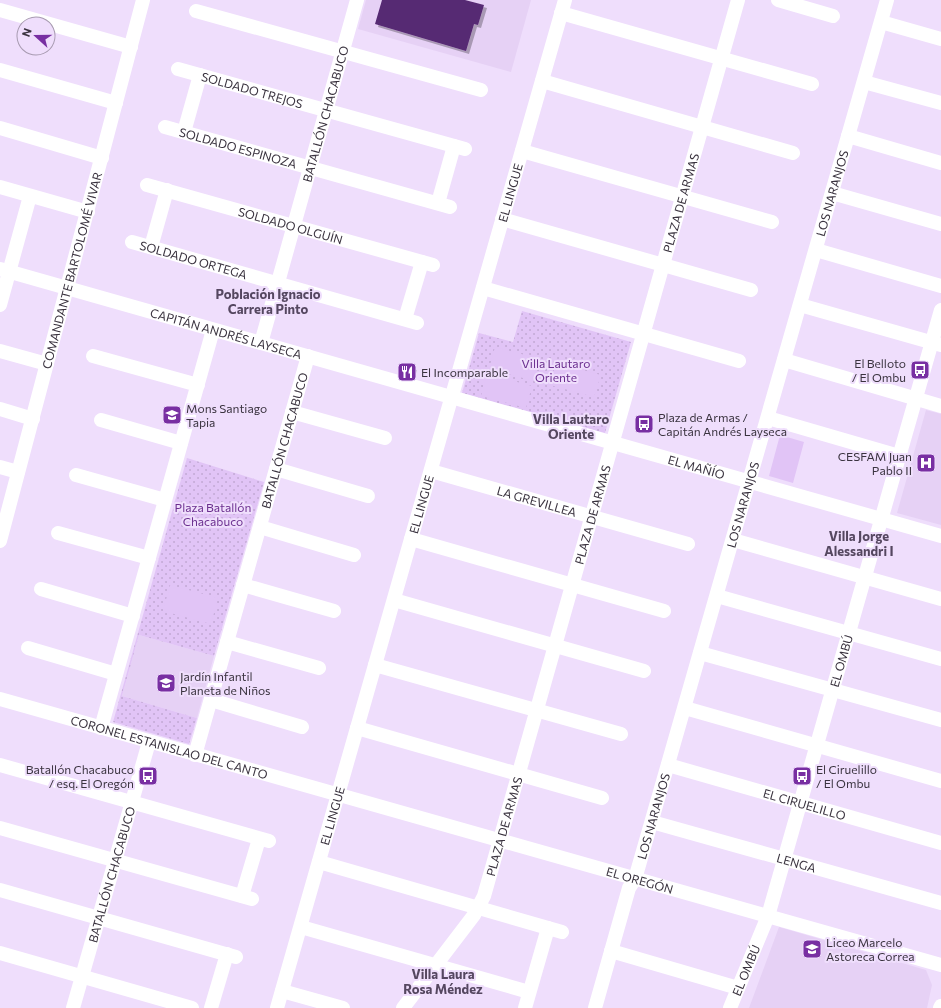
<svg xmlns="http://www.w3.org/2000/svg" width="941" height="1008" viewBox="0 0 941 1008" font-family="Commissioner,sans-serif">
	<defs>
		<pattern id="green-dots" width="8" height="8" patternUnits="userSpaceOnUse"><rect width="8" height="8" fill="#e1c4f6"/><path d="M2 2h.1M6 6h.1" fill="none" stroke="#c2a9d4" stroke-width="1.8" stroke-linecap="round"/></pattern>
		<filter id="shadow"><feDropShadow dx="3" dy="3" stdDeviation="0" flood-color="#0004"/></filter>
	</defs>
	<rect width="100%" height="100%" fill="#efdefc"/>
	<path fill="#e6d1f5" d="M366,0H531L511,72L358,29Z
		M926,410L941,414V525L897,513Z
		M139,635L214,656L197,718L122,696Z
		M779,927L926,970L932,985L927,1008H749Z"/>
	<path fill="url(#green-dots)" d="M522,311L631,342L605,433L462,393L479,333L513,342Z
		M187,458L264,482L214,656L139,635L122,696L197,718L189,744L113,722Z"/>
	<path fill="#e1c4f6" d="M495,347L540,359L534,381L489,369Z
		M556,363L601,375L594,397L550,385Z
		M487,374L532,386L526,408L481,396Z
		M780,435L804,442L793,483L769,476Z
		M170,585L218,598L211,624L163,611Z"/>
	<path fill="#572973" filter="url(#shadow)" d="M382,0H465L484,5L478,25L474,24L466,51L375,24Z
		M405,365L414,367L411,377L402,374Z"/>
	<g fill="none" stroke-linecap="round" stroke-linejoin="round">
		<g stroke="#fff" stroke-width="14">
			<path d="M778,0L833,16"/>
			<path d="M0,10L131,47"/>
			<path d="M196,11L481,90"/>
			<path d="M561,13L812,84"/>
			<path d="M881,22L941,39"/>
			<path id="s1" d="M178,69L465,149"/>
			<path d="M0,70L116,103"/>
			<path d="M542,81L793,153"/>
			<path d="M864,82L941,103"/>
			<path id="s2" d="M165,127L450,207"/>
			<path d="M0,128L102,158"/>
			<path d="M184,132L200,75"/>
			<path d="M848,136L941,163"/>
			<path d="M522,151L772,222"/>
			<path id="s3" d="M147,185L433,265"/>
			<path d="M0,187L88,212"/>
			<path d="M832,193L941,224"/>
			<path d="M438,203L454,146"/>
			<path d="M502,219L751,290"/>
			<path id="s4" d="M132,242L417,323"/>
			<path d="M151,247L167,190"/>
			<path d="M816,250L941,286"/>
			<path id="s5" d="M0,269L941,536"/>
			<path d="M483,288L739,361"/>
			<path d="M0,305L30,196"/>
			<path d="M800,305L941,345"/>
			<path d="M405,319L422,262"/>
			<path id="s6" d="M261,343L357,0"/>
			<path d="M0,351L47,364"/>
			<path d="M93,356L198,385"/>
			<path d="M784,360L941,406"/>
			<path d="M0,409L33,419"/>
			<path d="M292,412L385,438"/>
			<path d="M768,418L899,456"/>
			<path d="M101,420L181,443"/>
			<path d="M0,467L18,472"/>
			<path d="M276,469L368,496"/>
			<path id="s7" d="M431,471L688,544"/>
			<path d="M76,475L165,500"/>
			<path d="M260,527L354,555"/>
			<path d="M58,533L149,558"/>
			<path d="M411,539L664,611"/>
			<path d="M733,540L941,599"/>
			<path id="s8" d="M0,541L143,0"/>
			<path d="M243,585L334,611"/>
			<path d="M41,589L133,616"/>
			<path d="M717,596L941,659"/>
			<path d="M394,600L644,671"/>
			<path d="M227,642L319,668"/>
			<path d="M28,648L116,674"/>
			<path d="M700,653L941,720"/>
			<path d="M375,665L621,734"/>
			<path id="s9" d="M0,699L941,965"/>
			<path d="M211,700L302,727"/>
			<path d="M685,708L941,781"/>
			<path d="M101,728L213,330"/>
			<path d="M357,728L602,798"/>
			<path id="s10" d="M195,755L308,356"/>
			<path d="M0,765L269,841"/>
			<path id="s11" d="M668,765L941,843"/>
			<path id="s12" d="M652,822L941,903"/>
			<path d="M0,828L252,899"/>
			<path d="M319,862L562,932"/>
			<path d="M0,890L236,957"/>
			<path d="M242,896L259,839"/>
			<path d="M301,927L529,992"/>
			<path d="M611,951L738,988"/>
			<path d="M0,953L192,1008"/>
			<path d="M282,991L343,1008"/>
			<path id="s13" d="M73,1008L149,742"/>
			<path d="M211,1008L227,954"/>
			<path id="s14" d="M277,1008L565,0"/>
			<path id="s15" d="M403,1008L474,915L484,896L738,0"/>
			<path d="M525,1008L548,928"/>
			<path id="s16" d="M595,1008L629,888L635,879L887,0"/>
			<path id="s17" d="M730,1008L768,916L941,310"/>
			<path d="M940,1008L941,1006"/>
		</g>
	</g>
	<defs>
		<symbol id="bus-square" viewBox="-11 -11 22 22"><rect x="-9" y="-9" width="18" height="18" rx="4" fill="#782fa2" stroke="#efdefc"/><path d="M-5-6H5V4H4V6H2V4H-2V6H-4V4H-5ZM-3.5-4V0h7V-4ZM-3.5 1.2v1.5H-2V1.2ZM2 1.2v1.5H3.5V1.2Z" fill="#fff"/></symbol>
		<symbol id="restaurant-square" viewBox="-11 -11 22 22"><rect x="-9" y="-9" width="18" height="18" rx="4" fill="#782fa2" stroke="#efdefc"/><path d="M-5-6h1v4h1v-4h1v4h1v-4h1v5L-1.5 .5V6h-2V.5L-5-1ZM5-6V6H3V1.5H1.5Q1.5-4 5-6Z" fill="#fff"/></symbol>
		<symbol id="school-square" viewBox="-11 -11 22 22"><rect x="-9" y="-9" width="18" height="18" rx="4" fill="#782fa2" stroke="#efdefc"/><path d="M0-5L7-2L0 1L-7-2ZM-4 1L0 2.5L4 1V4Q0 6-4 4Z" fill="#fff"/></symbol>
		<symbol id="hospital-square" viewBox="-11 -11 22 22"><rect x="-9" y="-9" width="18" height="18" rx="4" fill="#782fa2" stroke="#efdefc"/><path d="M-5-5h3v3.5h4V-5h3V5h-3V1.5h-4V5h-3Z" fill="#fff"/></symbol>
	</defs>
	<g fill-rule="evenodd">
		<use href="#bus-square" x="909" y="359" width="22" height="22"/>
		<use href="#restaurant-square" x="396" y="361" width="22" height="22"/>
		<use href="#school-square" x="161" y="404" width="22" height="22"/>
		<use href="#bus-square" x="633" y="413" width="22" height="22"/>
		<use href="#hospital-square" x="915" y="452" width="22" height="22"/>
		<use href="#school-square" x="155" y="672" width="22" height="22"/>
		<use href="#bus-square" x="137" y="765" width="22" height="22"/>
		<use href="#bus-square" x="791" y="765" width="22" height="22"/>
		<use href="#school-square" x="801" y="938" width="22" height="22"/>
	</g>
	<g text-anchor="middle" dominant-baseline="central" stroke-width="4" stroke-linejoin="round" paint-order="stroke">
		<g font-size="12" fill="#3a333f" stroke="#efdefc">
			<text stroke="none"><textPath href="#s1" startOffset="77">SOLDADO TREJOS</textPath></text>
			<text stroke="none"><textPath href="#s6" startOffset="238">BATALLÓN CHACABUCO</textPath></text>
			<text stroke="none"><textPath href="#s2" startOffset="76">SOLDADO ESPINOZA</textPath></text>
			<text stroke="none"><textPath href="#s14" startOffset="848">EL LINGUE</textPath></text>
			<text stroke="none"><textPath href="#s16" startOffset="849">LOS NARANJOS</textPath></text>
			<text stroke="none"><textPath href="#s15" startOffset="859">PLAZA DE ARMAS</textPath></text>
			<text stroke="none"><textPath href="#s3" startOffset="149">SOLDADO OLGUÍN</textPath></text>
			<text stroke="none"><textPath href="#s4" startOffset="64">SOLDADO ORTEGA</textPath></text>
			<text stroke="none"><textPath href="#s8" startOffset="280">COMANDANTE BARTOLOMÉ VIVAR</textPath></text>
			<text stroke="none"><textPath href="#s5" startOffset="235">CAPITÁN ANDRÉS LAYSECA</textPath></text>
			<text stroke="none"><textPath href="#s10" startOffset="327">BATALLÓN CHACABUCO</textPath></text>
			<text stroke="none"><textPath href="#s5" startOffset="724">EL MAÑÍO</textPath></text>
			<text stroke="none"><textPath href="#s7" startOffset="110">LA GREVILLEA</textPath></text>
			<text stroke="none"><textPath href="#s14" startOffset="524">EL LINGUE</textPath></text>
			<text stroke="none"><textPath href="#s16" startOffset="525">LOS NARANJOS</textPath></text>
			<text stroke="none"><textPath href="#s15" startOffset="535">PLAZA DE ARMAS</textPath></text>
			<text stroke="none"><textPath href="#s17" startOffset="365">EL OMBÚ</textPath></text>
			<text stroke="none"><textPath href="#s9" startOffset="176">CORONEL ESTANISLAO DEL CANTO</textPath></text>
			<text stroke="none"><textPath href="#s11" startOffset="142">EL CIRUELILLO</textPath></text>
			<text stroke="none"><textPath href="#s14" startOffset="200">EL LINGUE</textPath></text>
			<text stroke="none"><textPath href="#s16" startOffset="201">LOS NARANJOS</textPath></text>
			<text stroke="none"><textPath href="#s15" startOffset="211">PLAZA DE ARMAS</textPath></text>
			<text stroke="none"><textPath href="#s12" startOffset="150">LENGA</textPath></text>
			<text stroke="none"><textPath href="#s13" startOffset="139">BATALLÓN CHACABUCO</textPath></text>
			<text stroke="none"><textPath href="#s9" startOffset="665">EL OREGÓN</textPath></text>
			<text stroke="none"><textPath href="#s17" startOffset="41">EL OMBÚ</textPath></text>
		</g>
		<g font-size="12" fill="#6b2f8f" stroke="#efdefc">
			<text x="556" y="363">Villa Lautaro<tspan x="556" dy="14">Oriente</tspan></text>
			<text x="213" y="507">Plaza Batallón<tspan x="213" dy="14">Chacabuco</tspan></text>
		</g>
		<g font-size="12" fill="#3a333f" stroke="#efdefc" text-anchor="start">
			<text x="906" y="363" text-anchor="end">El Belloto<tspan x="906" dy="14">/ El Ombu</tspan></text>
			<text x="421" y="372">El Incomparable</text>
			<text x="186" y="408">Mons Santiago<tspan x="186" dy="14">Tapia</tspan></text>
			<text x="658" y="417">Plaza de Armas /<tspan x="658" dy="14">Capitán Andrés Layseca</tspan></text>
			<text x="912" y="456" text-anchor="end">CESFAM Juan<tspan x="912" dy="14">Pablo II</tspan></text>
			<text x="180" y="676">Jardín Infantil<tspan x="180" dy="14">Planeta de Niños</tspan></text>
			<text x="134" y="769" text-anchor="end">Batallón Chacabuco<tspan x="134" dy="14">/ esq. El Oregón</tspan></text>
			<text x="816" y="769">El Ciruelillo<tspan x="816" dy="14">/ El Ombu</tspan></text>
			<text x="826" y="942">Liceo Marcelo<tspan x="826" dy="14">Astoreca Correa</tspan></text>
		</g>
		<g font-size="13" font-weight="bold" fill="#554760" stroke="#efdefc">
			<text x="268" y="294">Población Ignacio<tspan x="268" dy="15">Carrera Pinto</tspan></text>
			<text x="571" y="419">Villa Lautaro<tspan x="571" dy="15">Oriente</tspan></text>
			<text x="859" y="536">Villa Jorge<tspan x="859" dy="15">Alessandri I</tspan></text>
			<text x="443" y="974">Villa Laura<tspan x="443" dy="15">Rosa Méndez</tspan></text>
		</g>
	</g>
	<g transform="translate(36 36) rotate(291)"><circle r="19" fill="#efdefc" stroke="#a79ab0"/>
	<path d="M0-3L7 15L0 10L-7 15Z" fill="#782fa2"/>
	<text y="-6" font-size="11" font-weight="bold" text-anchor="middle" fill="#3a333f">N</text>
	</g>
</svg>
